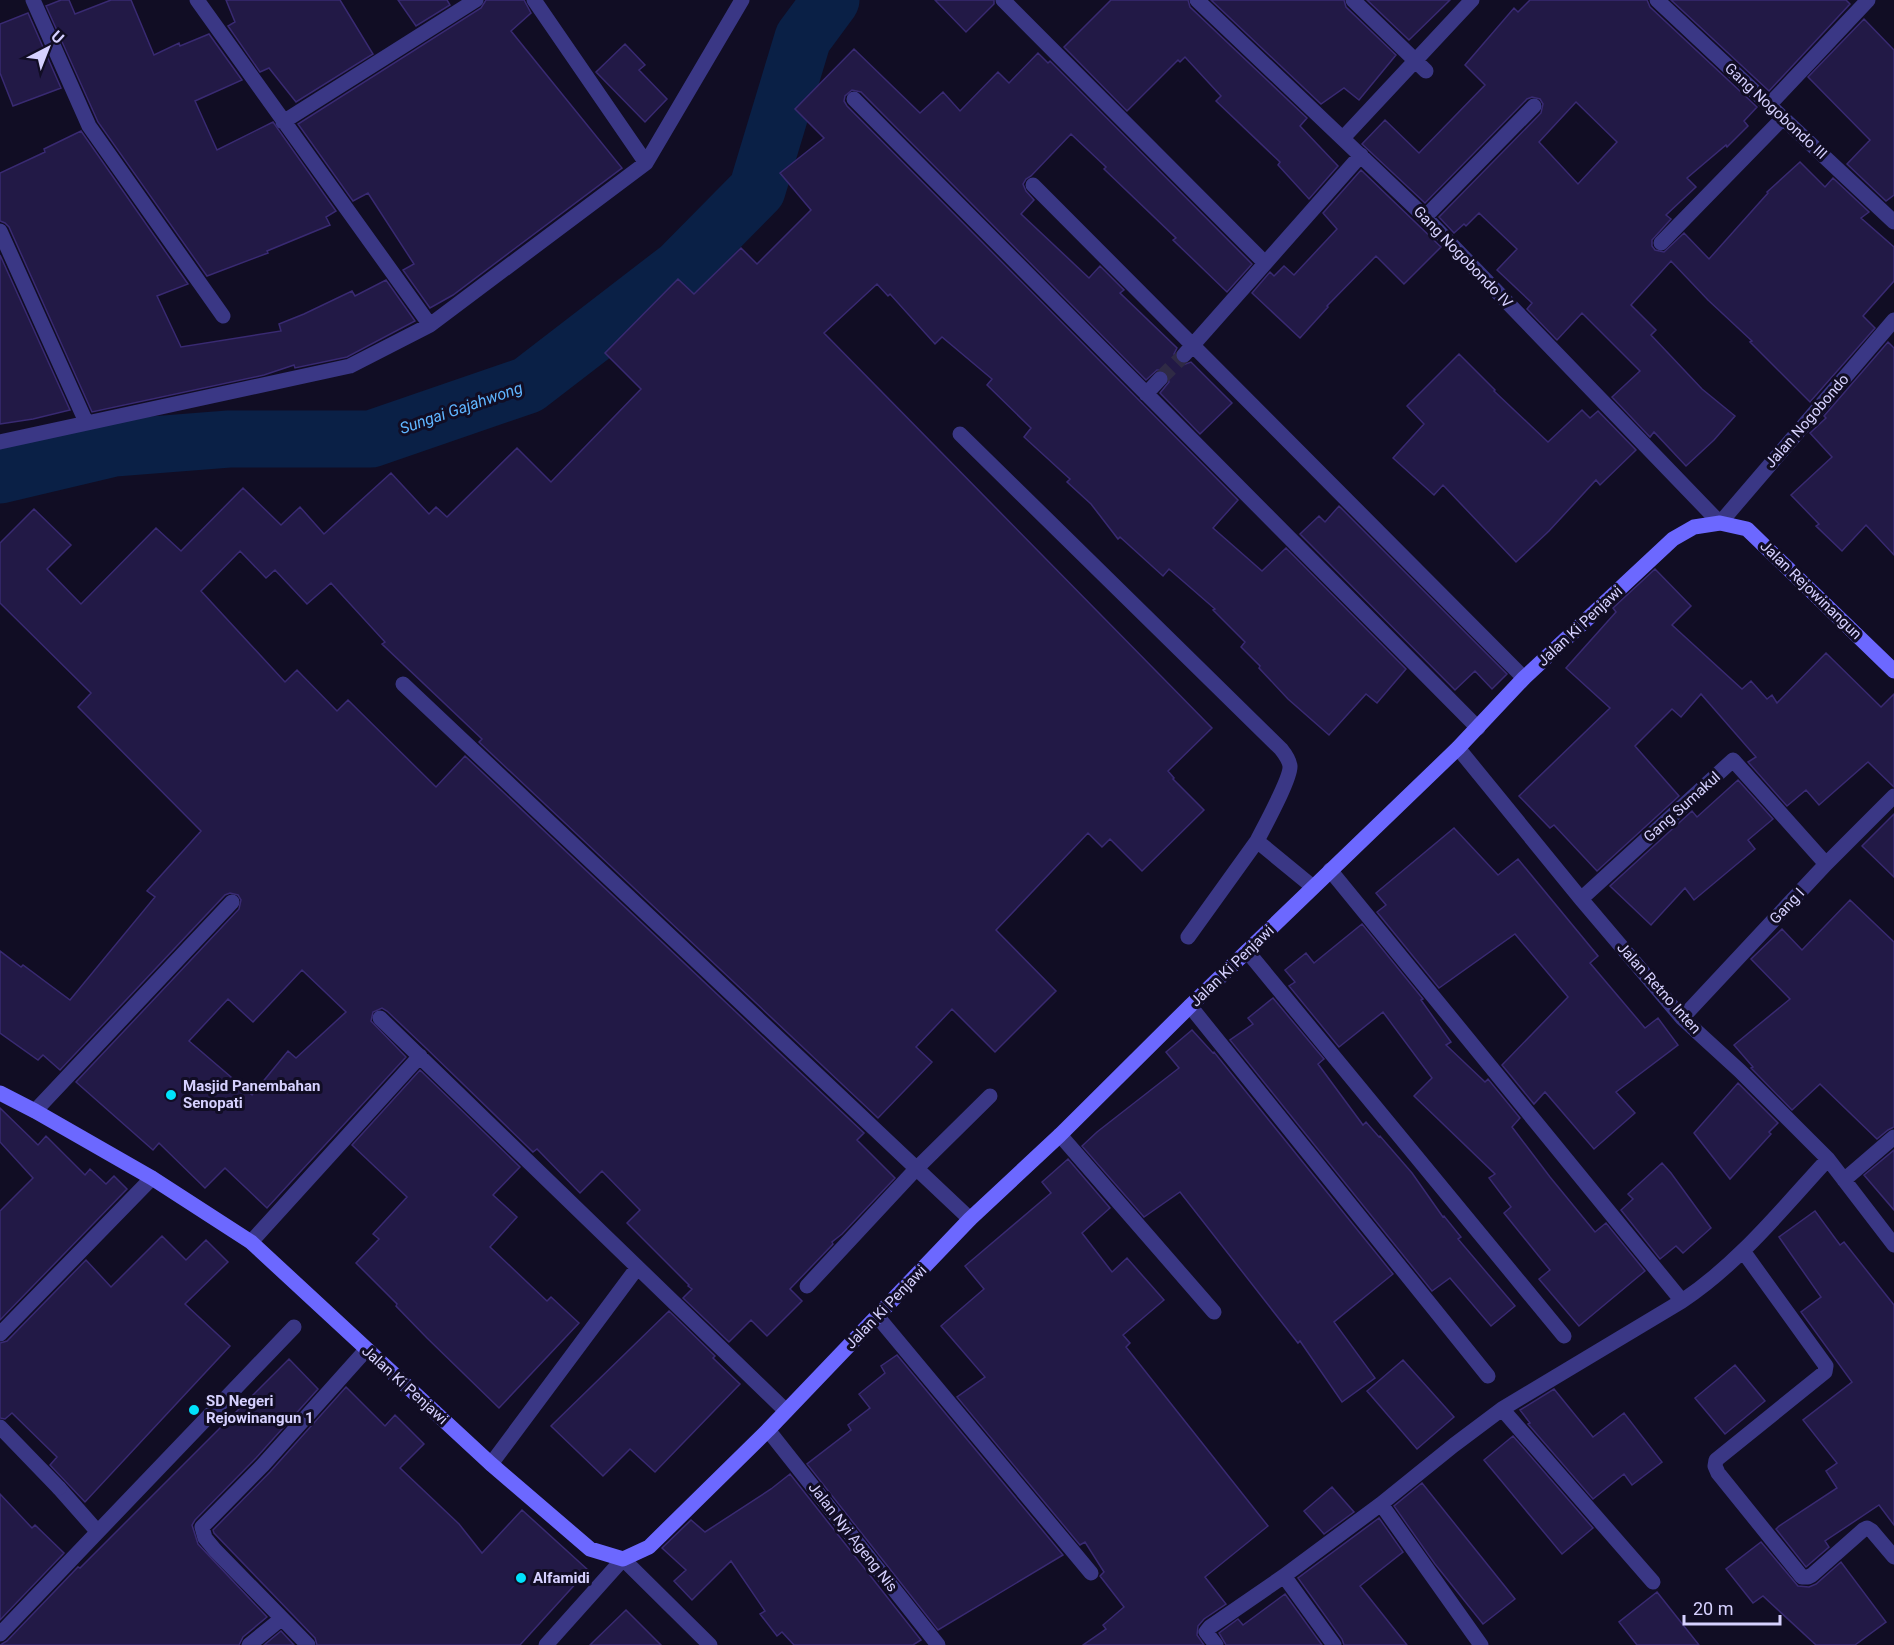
<svg xmlns="http://www.w3.org/2000/svg" width="1894" height="1645" viewBox="0 0 1894 1645" font-family="Roboto,sans-serif">
	<rect width="100%" height="100%" fill="#110d24"/>
	<g fill="none" stroke-linecap="round" stroke-linejoin="round">
		<path stroke="#0a2046" stroke-width="57" d="M0,475L114,448L229,439H371L528,385L680,268L757,190L803,38L831,0"/>
	</g>
	<path fill="#221946" stroke="#392a72" stroke-width="1.5" fill-rule="evenodd" d="M61,0H69L75,14L111,0H131L154,55L179,43L180,46L209,34L242,80L195,101L217,150L273,122L336,211L326,217L330,225L267,251L268,253L207,276L98,122L46,6Z
		M226,0H340L373,54L296,102L269,68L260,72L228,26L235,22Z
		M398,0H447L450,5L416,26Z
		M486,0H524L531,13L511,31L622,168L453,295L430,308L403,270L414,264L368,193L353,201L298,124L481,8Z
		M935,0H994V4L966,32Z
		M1111,0H1188L1190,7L1307,118L1300,126L1338,166L1309,199L1278,165L1280,162L1216,101L1221,96L1185,57L1180,62L1178,60L1127,111L1064,47Z
		M1211,0H1344L1346,7L1396,55L1359,100L1344,88L1321,104Z
		M1367,0H1450L1409,40Z
		M1530,0H1647L1650,7L1757,107L1744,121L1748,126L1727,147L1726,145L1687,178L1696,187L1666,215L1671,219L1652,240V246L1655,250L1664,252L1684,233L1709,259L1768,193L1767,192L1800,162L1825,187L1833,178L1869,212L1861,218L1894,247V281L1863,316L1875,328L1810,402L1750,342L1752,341L1708,300L1671,261L1631,305L1656,330L1651,335L1702,389L1735,416L1714,440L1686,466L1654,432L1650,437L1612,397L1640,371L1582,313L1557,340L1556,339L1527,309L1532,303L1497,270L1517,249L1479,213L1466,226L1464,224L1454,233L1439,217L1541,113L1543,104L1540,99L1532,97L1527,99L1425,203L1362,144L1385,120L1419,153L1485,85L1465,65L1514,8L1518,12ZM1576,102L1617,142L1578,184L1539,142Z
		M1671,0H1846L1850,4L1769,91Z
		M28,13L61,88L13,106L0,73V24Z
		M1864,19L1894,50V195L1886,201L1847,164L1870,140L1808,77Z
		M625,44L645,65L639,70L667,99L645,122L596,72Z
		M854,49L920,113L943,92L960,111L998,72L1009,83L1038,53L1048,63L1050,61L1252,264L1227,292L1173,240L1176,238L1104,169L1106,167L1071,134L1031,176L1026,179L1023,184L1026,191L1034,200L1021,214L1089,278L1100,266L1124,290L1120,293L1177,348L1174,354L1177,362L1183,365L1191,362L1232,403L1200,434L1160,393L1169,382L1167,372L1163,370H1157L1146,380L861,92L852,90L845,96L844,101L847,106L1238,500L1213,528L1262,571L1286,548L1406,669L1377,703L1366,694L1329,735L1288,699L1259,668L1260,666L1241,647L1245,642L1213,610L1215,609L1169,569L1163,576L1120,537L1118,539L1091,504L1067,482L1070,479L1024,437L1031,428L987,385L992,379L942,337L935,344L890,294L888,296L877,284L824,333L1212,728L1168,771L1174,778L1173,779L1204,810L1142,871L1110,839L1102,847L1088,833L996,930L1056,991L995,1052L952,1009L916,1047L932,1062L878,1118L479,742L482,739L382,644L385,642L331,583L307,604L275,570L266,578L240,551L201,591L285,682L297,670L337,711L348,700L436,787L465,756L864,1133L857,1140L895,1178L842,1234L832,1242L833,1244L790,1289L802,1301L767,1336L751,1320L729,1342L683,1298L692,1289L688,1286L689,1285L627,1223L640,1210L602,1171L580,1193L537,1149L533,1152L427,1049L387,1011L382,1008L373,1012L371,1021L406,1057L267,1208L225,1168L205,1188L159,1143L153,1150L76,1082L239,909L241,900L238,895L230,893L225,895L60,1070L43,1055L38,1060L0,1033V951L21,967L23,965L70,1000L155,897L147,891L201,831L78,707L91,693L0,603V543L34,509L71,545L47,569L81,604L156,528L181,551L243,488L281,525L300,507L324,534L391,473L429,514L436,507L447,517L517,448L551,482L641,389L605,353L678,279L694,294L741,248L757,264L811,210L780,173L824,138L795,109ZM302,970L346,1012L296,1058L288,1051L252,1095L189,1041L228,999L253,1022Z
		M81,131L188,284L157,296L181,347L281,331L279,324L304,314L352,291L355,296L386,280L415,321L347,357L295,368L294,365L264,375L92,412L9,227L5,223L0,221V173L45,152L44,149Z
		M1361,170L1441,247L1404,284L1376,256L1327,306L1328,307L1300,338L1252,293L1270,272L1274,276L1284,266L1294,275L1337,229L1323,213Z
		M0,255L70,410L33,419L0,424Z
		M1888,342L1894,348V555L1866,525L1842,551L1816,526L1819,524L1791,495L1832,457L1810,433L1826,418L1824,416Z
		M1459,354L1495,390L1494,391L1548,442L1582,410L1590,418L1598,411L1636,450L1600,485L1596,480L1549,531L1516,562L1443,485L1434,495L1393,458L1424,424L1407,406Z
		M1339,506L1507,674L1492,689L1475,671L1455,690L1300,534L1319,516L1325,522Z
		M1655,569L1691,606L1672,625L1742,689L1751,681L1767,699L1772,695L1777,703L1826,653L1881,707L1894,694V787L1868,762L1819,805L1806,790L1787,806L1748,762L1756,757L1701,694L1681,717L1672,709L1635,746L1679,796L1597,871L1554,825L1550,828L1519,796L1610,708L1566,668L1616,612L1613,608Z
		M1738,780L1773,819L1748,840L1755,849L1694,900L1685,888L1651,925L1610,886L1692,811L1697,817Z
		M1894,814V877L1862,846Z
		M1454,828L1498,875L1518,859L1598,956L1590,963L1645,1028L1658,1018L1678,1045L1616,1092L1635,1113L1594,1149L1545,1092L1534,1104L1502,1065L1568,997L1515,934L1439,988L1377,912L1386,905L1376,893Z
		M1850,900L1894,942V1127L1888,1130L1877,1139L1820,1084L1792,1110L1751,1068L1753,1067L1734,1045L1790,999L1751,959L1782,929L1802,950Z
		M1362,924L1423,999L1421,1000L1451,1042L1446,1045L1485,1082L1488,1079L1520,1118L1512,1127L1550,1177L1595,1232L1606,1223L1645,1271L1579,1326L1539,1279L1550,1270L1504,1213L1511,1207L1489,1178L1495,1174L1414,1096L1432,1078L1383,1012L1339,1047L1289,986L1295,982L1285,970L1306,953L1314,963Z
		M1273,998L1324,1059L1318,1064L1363,1125L1366,1122L1379,1137L1380,1136L1412,1173L1443,1217L1444,1216L1461,1237L1458,1239L1515,1306L1491,1326L1450,1278L1432,1291L1230,1040L1253,1024L1248,1018Z
		M1192,1030L1213,1053L1214,1052L1393,1274L1334,1322L1375,1378L1342,1402L1300,1341L1298,1343L1180,1192L1144,1217L1082,1146L1097,1132L1179,1068L1166,1052Z
		M420,1070L520,1167L493,1195L517,1217L490,1247L547,1301L551,1297L579,1323L499,1408L427,1338L396,1306L397,1304L356,1263L379,1239L373,1234L407,1197L352,1145Z
		M1738,1083L1778,1123L1769,1132L1771,1134L1730,1179L1694,1133Z
		M0,1108L38,1145L46,1136L85,1175L90,1169L106,1184L114,1176L127,1189L0,1320V1211L33,1178L0,1142Z
		M1894,1150V1210L1864,1175Z
		M1068,1159L1110,1208L1082,1233L1112,1272L1127,1258L1164,1300L1123,1335L1130,1343L1126,1347L1268,1526L1205,1577L1226,1604L1204,1619L1198,1626L1197,1635L1204,1645H1083L1106,1629L1103,1625L1124,1607L1100,1576L1104,1572L1085,1542L1080,1545L957,1397L985,1377L941,1326L984,1289L965,1266L1051,1193L1042,1182Z
		M1662,1163L1671,1173L1711,1228L1683,1253L1676,1246L1660,1259L1621,1210L1633,1199L1628,1194Z
		M1815,1211L1840,1245L1844,1242L1894,1305V1525L1879,1505L1825,1541L1829,1547L1806,1567L1776,1529L1779,1526L1837,1488L1826,1471L1837,1463L1803,1420L1852,1382L1801,1312L1821,1297L1779,1237Z
		M162,1236L186,1260L206,1240L228,1262L185,1304L230,1346L85,1502L50,1465L57,1457L12,1413L5,1419L0,1418V1343L7,1341L86,1260L111,1287Z
		M669,1311L715,1356L713,1358L740,1384L655,1472L630,1449L603,1476L551,1426Z
		M897,1355L1063,1555L938,1630L807,1464L851,1430L848,1425L870,1408L859,1394L885,1373L881,1366Z
		M289,1359L318,1389L256,1458L195,1520L192,1525L198,1544L267,1617L243,1637L239,1645H0L7,1641L78,1567L80,1568Z
		M1403,1360L1454,1417L1417,1449L1367,1391Z
		M1735,1365L1765,1401L1725,1434L1695,1398Z
		M346,1387L385,1426L395,1415L424,1444L400,1468L459,1524L482,1553L522,1510L588,1570L520,1645H317L315,1638L214,1533L213,1530L270,1472Z
		M1554,1389L1593,1437L1624,1413L1662,1462L1632,1485L1624,1474L1593,1499L1528,1424L1530,1423L1520,1410Z
		M1513,1436L1593,1528L1562,1554L1484,1460Z
		M790,1474L921,1640L913,1645H794L782,1632L777,1636L760,1614L765,1611L731,1561L692,1600L674,1581L686,1570L662,1548L691,1520L705,1532L771,1489Z
		M1422,1483L1515,1599L1483,1624L1435,1564L1394,1506Z
		M1332,1487L1354,1512L1324,1534L1304,1511Z
		M0,1494L32,1528L35,1525L64,1553L0,1620Z
		M1379,1518L1403,1552L1360,1586L1407,1645H1344L1342,1639L1298,1578Z
		M1761,1542L1798,1586L1809,1587L1816,1584L1841,1562L1886,1622L1855,1645H1816L1763,1596L1753,1603L1726,1569Z
		M1657,1592L1699,1645H1637L1619,1622Z
		M1285,1594L1322,1645H1226L1219,1633L1238,1619L1243,1625Z
		M626,1610L661,1645H590Z
		M281,1631L294,1645H264Z"/>
	<g fill="none" stroke-linecap="round" stroke-linejoin="round">
		<path stroke="#2f2a45" stroke-width="15" stroke-dasharray="15 8" stroke-linecap="butt" d="M1160,379L1184,355"/>
		<path stroke="#3a3785" stroke-width="15" d="M960,434L1281,749C1285,754 1289,759 1290,766C1291,778 1264,827 1257,841L1313,887
			M403,684L970,1219
			M1188,937L1257,841
			M807,1286L916,1169L990,1096
			M59,1488L97,1531
			M0,1634L294,1327"/>
		<path stroke="#3a3785" stroke-width="15" d="M33,0L89,126L223,316
			M197,0L430,325
			M534,0L646,163
			M1003,0L1265,263
			M1197,0L1425,217L1720,523L1894,320
			M1353,0L1426,71
			M1657,0L1894,222
			M854,99L1478,728
			M1769,105L1868,0
			M283,122L476,0
			M1343,138L1472,0
			M1033,185L1524,678
			M1425,217L1534,106
			M0,231L86,422
			M1661,243L1783,118
			M1184,355L1361,155
			M1146,394L1160,379
			M0,442L350,366L430,325L646,163L742,0
			M1458,748L1581,899L1682,1018L1740,1071L1828,1159L1894,1245
			M1581,899L1733,760L1826,864
			M1247,951L1564,1336
			M1190,1006L1488,1376
			M380,1018L786,1411
			M1682,1018L1826,864L1894,796
			M35,1111L232,902
			M1060,1135L1214,1312
			M1844,1180L1894,1137
			M251,1242L420,1056
			M1743,1251L1826,1366L1825,1372L1716,1460L1715,1466L1718,1473L1802,1577H1808L1812,1575L1863,1530L1867,1528L1872,1531L1894,1557
			M1682,1301C1739,1263 1782,1209 1828,1159
			M877,1316L1091,1573
			M0,1334L152,1178
			M1502,1409L1653,1582
			M0,1427L59,1488
			M768,1430L938,1645
			M491,1464L637,1268
			M1381,1504L1481,1645
			M1284,1576L1334,1645
			M249,1645L281,1619
			M308,1645L215,1550L205,1538L202,1527L263,1465L366,1350
			M546,1645L623,1559L710,1645
			M1216,1645L1206,1632L1210,1627L1284,1576L1381,1504L1454,1445L1502,1409L1682,1301L1330,870"/>
		<path stroke="#6c68ff" stroke-width="15" d="M0,1093L35,1111L152,1178L251,1242L491,1464L590,1549L623,1559L649,1547L768,1430L970,1219L1060,1135L1190,1006L1458,748L1524,678L1673,539L1694,527L1720,523L1747,529L1894,671"/>
	</g>
	<g fill="#00e2fc" stroke="#110d24" stroke-width="2">
		<circle cx="171" cy="1095" r="6"/>
		<circle cx="194" cy="1410" r="6"/>
		<circle cx="521" cy="1578" r="6"/>
	</g>
	<g text-anchor="middle" dominant-baseline="central" stroke-width="6" stroke-linejoin="round" paint-order="stroke">
		<g font-size="15" fill="#d6d1ff" stroke="#110d24">
			<text transform="translate(1776 111) rotate(43)">Gang Nogobondo III</text>
			<text transform="translate(1463 257) rotate(46)">Gang Nogobondo IV</text>
			<text transform="translate(1807 421) rotate(-49)">Jalan Nogobondo</text>
			<text transform="translate(1811 590) rotate(44)">Jalan Rejowinangun</text>
			<text transform="translate(1580 626) rotate(-43)">Jalan Ki Penjawi</text>
			<text transform="translate(1682 807) rotate(-42)">Gang Sumakul</text>
			<text transform="translate(1787 906) rotate(-47)">Gang I</text>
			<text transform="translate(1232 966) rotate(-44)">Jalan Ki Penjawi</text>
			<text transform="translate(1659 988) rotate(48)">Jalan Retno Inten</text>
			<text transform="translate(886 1307) rotate(-46)">Jalan Ki Penjawi</text>
			<text transform="translate(405 1385) rotate(42)">Jalan Ki Penjawi</text>
			<text transform="translate(853 1537) rotate(52)">Jalan Nyi Ageng Nis</text>
		</g>
		<g font-size="15" font-weight="bold" fill="#d6d1ff" stroke="#110d24" text-anchor="start">
			<text x="183" y="1086">Masjid Panembahan<tspan x="183" dy="17">Senopati</tspan></text>
			<text x="206" y="1401">SD Negeri<tspan x="206" dy="17">Rejowinangun 1</tspan></text>
			<text x="533" y="1578">Alfamidi</text>
		</g>
		<g font-size="16" font-style="italic" fill="#5fb5ff" stroke="#110d24">
			<text transform="translate(461 408) rotate(-19)">Sungai Gajahwong</text>
		</g>
	</g>
	<g transform="translate(48 48) rotate(42)" stroke="#110d24" stroke-width="4.5" paint-order="stroke">
	<path d="M0-4.5L10 22L0 15L-10 22Z" fill="#d6d1ff"/>
	<text y="-9" font-size="16" font-weight="bold" text-anchor="middle" fill="#d6d1ff">U</text>
	</g>
	<path d="M1684 1615v9h96v-9" fill="none" stroke="#d6d1ff" stroke-width="3"/>
	<text x="1693" y="1615" font-size="18" fill="#d6d1ff" stroke="#110d24" stroke-width="4.5" paint-order="stroke">20 m</text>
</svg>
